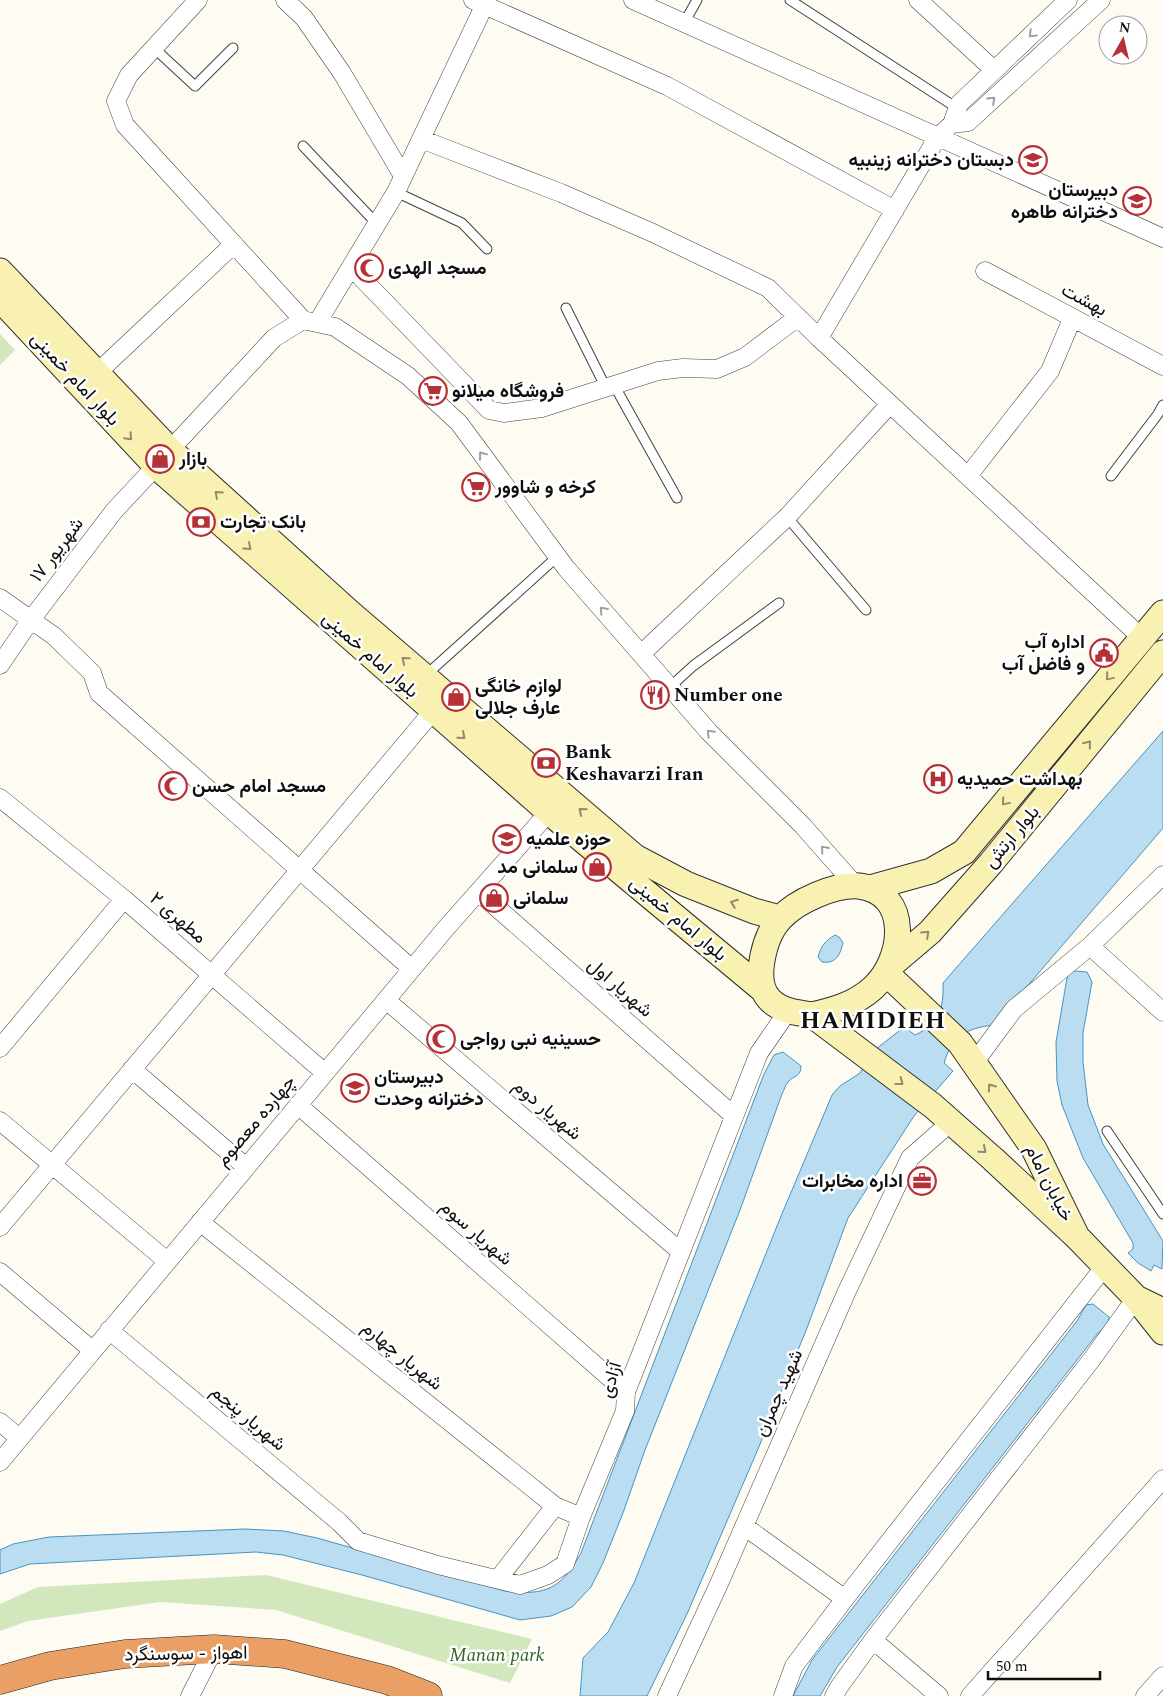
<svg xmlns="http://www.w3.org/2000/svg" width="1163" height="1696" viewBox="0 0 1163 1696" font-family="Spectral,Vazirmatn,serif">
	<rect width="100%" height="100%" fill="#fefcf2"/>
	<path fill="#d3e7bd" d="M0,334L15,350L0,365Z
		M266,1575L532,1639L510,1683L276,1610L160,1602L28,1621L0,1631V1604L38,1587Z"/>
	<path fill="#baddf2" stroke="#4693c4" d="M1163,731V828L994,1025C967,1028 952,1036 944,1063L953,1071L914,1116L848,1218L807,1328L758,1449L687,1614L647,1696H580L583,1658L608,1632L634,1583L779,1221L832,1095L840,1086L860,1073L876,1049L904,1027L915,1035C939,1024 944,1008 943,983Z
		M835,935L839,937L843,943C840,955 836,964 822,962L818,957C821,946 825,941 835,935Z
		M1074,971L1087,972L1092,982L1083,1033V1062L1088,1105L1103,1144L1163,1241L1162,1269L1154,1265L1151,1271L1138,1263L1128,1253L1133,1249V1243L1083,1158L1062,1105L1057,1081L1056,1042L1067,978L1069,973Z
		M783,1052L801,1066C801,1077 794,1075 788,1082C785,1085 784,1091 782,1094L740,1210L645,1450L623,1513L603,1563L591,1587L572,1607L551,1616L520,1620L362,1575L283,1555L256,1552L30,1564L0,1574V1550L13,1544L49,1537L245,1529L284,1531L317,1538L505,1591C546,1596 561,1589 581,1553L764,1074L774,1055Z
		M1093,1304L1109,1317L1108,1326L1098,1333L837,1667L820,1696H793L812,1660L1077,1321L1086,1305Z"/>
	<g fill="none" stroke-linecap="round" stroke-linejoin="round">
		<defs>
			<path id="lane" d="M790,0L957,108
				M684,23L697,0
				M154,48L195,86L233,48
				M303,146L377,224
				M396,192L462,223L487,249
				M566,308L606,388
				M614,385L677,498
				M1111,476L1158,414L1163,405
				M787,517L866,610
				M426,675L558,556
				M670,687L693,666L779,603
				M1107,1131L1163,1214"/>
			<path id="street" d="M198,0L129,75L116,101L125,125L303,320
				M285,0L304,18L342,73L403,176
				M473,0L667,86L895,210
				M633,0L1163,238
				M918,0L994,70
				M1068,0L959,104L952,124L937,138L819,338L1142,638
				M952,124L968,122L1101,0
				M421,139L487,0
				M352,268L489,410L504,413L542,408L658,371L683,368L717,369L745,357L798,317
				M985,271L1163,366
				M317,323L396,192L421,139L561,193L653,233L768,288L819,338
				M97,373L234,244
				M170,450L274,338L303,320L335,327L408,376L459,423L566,568L709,732L803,826L856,886
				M968,476L1050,371L1072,319
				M0,598L54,636L92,673L99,693L412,969
				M641,654L787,517L890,404
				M0,665L30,621L114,511L156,466
				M0,798L124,899L325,1073
				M479,892L734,1116
				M1090,946L1163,1012
				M386,1000L681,1252
				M0,1048L124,899
				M974,1063L1014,1009L1090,946L1163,875
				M132,1069L246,1167
				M298,1105L626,1392
				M0,1121L167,1261
				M200,1222L555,1506L581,1517
				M0,1227L433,711
				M0,1272L92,1350
				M109,1330L339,1522L358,1541L438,1565L520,1585L548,1575L565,1564L581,1517L625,1411L626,1392L759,1053L788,1011
				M0,1422L19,1438
				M0,1462L447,927L549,812
				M744,1526L845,1599
				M498,1579L555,1506
				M873,1640L939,1696
				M190,1696L214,1649
				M667,1696L718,1586L847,1291L910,1158L951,1122
				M783,1696L794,1666L853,1588L1105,1266
				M834,1696L839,1687L873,1640L1092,1359L1136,1298
				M970,1696L1163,1479
				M1145,1696L1163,1676"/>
			<path id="secondary" d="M0,271L170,450L349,612L635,857L686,884L754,911L780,918
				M0,299L156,466L549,812L762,989
				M870,888L931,871L964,852L1163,613
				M890,966L930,932L991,863L1163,653
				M812,1015C835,1010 855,1004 873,988C904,960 912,893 859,886C835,884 796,901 780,919C768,932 763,950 761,968C760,980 761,991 770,1000C781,1011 797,1013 812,1015L933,1106L993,1159L1077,1237L1034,1149L960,1043L886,973
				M1077,1237L1136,1298
				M1163,1311L1136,1298L1163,1332"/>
			<path id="highway" d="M0,1680L50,1666L125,1654L214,1649L285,1654L387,1680L428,1696"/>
		</defs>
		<use href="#lane" stroke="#424242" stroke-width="11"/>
		<use href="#street" stroke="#424242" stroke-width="19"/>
		<use href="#secondary" stroke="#313131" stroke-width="27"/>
		<use href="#highway" stroke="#202020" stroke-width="29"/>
		<use href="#lane" stroke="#fff" stroke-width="9"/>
		<use href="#street" stroke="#fff" stroke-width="18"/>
		<use href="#secondary" stroke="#f9f1b2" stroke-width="25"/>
		<use href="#highway" stroke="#eaa064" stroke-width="28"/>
	</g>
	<defs><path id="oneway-chevron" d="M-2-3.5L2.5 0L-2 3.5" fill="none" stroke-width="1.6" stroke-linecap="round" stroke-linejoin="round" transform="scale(1.25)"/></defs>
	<g stroke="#9f9f9f">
		<use href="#oneway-chevron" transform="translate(1032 34) rotate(136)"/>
		<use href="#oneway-chevron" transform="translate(992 100) rotate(-43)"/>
		<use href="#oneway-chevron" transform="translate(482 455) rotate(-127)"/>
		<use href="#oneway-chevron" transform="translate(603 610) rotate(-131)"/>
		<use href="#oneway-chevron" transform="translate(710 733) rotate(-134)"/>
		<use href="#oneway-chevron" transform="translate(824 849) rotate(-131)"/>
	</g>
	<g stroke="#908b69">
		<use href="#oneway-chevron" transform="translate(129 437) rotate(47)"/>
		<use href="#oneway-chevron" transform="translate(218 494) rotate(-138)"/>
		<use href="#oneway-chevron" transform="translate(248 547) rotate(42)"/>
		<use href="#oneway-chevron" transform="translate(405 660) rotate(-140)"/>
		<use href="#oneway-chevron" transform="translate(1109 677) rotate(130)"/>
		<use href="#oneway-chevron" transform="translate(462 736) rotate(41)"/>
		<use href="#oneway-chevron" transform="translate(1088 744) rotate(-51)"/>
		<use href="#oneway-chevron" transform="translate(1005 802) rotate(130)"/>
		<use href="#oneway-chevron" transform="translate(582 811) rotate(-140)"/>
		<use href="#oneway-chevron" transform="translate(734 903) rotate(-159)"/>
		<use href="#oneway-chevron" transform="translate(926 934) rotate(-43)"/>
		<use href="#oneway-chevron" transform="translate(900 1082) rotate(37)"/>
		<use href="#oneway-chevron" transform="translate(991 1087) rotate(-125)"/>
		<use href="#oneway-chevron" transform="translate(983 1150) rotate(41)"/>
	</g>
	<defs>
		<symbol id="school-ring" viewBox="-11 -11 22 22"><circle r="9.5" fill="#fff" stroke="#b63038" stroke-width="1.5"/><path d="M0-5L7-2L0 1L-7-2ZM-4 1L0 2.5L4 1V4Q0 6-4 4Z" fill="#b63038"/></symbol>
		<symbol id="mosque-ring" viewBox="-11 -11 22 22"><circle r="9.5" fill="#fff" stroke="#b63038" stroke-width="1.5"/><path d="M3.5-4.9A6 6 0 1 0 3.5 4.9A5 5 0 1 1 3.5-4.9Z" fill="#b63038"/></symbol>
		<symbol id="supermarket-ring" viewBox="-11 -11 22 22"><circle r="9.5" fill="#fff" stroke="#b63038" stroke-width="1.5"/><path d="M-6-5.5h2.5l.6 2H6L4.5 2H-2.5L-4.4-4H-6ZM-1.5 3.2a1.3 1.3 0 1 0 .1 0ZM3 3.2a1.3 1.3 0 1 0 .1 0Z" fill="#b63038"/></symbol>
		<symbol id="shop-ring" viewBox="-11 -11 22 22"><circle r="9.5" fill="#fff" stroke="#b63038" stroke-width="1.5"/><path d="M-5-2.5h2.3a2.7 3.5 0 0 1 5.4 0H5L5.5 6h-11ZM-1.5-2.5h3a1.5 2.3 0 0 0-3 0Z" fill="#b63038"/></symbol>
		<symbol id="bank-ring" viewBox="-11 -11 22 22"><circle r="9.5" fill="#fff" stroke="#b63038" stroke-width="1.5"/><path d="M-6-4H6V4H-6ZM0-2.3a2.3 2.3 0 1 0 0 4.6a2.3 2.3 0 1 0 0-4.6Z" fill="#b63038"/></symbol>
		<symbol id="civic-ring" viewBox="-11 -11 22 22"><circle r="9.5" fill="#fff" stroke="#b63038" stroke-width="1.5"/><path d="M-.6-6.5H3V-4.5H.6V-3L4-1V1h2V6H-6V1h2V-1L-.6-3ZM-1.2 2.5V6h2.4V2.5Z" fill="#b63038"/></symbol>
		<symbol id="restaurant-ring" viewBox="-11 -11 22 22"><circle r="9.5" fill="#fff" stroke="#b63038" stroke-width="1.5"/><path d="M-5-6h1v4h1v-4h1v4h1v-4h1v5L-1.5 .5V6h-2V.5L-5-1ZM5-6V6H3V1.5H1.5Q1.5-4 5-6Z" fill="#b63038"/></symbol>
		<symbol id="hospital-ring" viewBox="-11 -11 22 22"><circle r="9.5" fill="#fff" stroke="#b63038" stroke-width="1.5"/><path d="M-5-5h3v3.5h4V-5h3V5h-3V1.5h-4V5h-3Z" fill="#b63038"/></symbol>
		<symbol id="university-ring" viewBox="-11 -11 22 22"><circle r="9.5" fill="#fff" stroke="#b63038" stroke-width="1.5"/><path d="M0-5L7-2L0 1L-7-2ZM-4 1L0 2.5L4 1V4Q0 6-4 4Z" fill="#b63038"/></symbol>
		<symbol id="office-ring" viewBox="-11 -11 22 22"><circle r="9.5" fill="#fff" stroke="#b63038" stroke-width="1.5"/><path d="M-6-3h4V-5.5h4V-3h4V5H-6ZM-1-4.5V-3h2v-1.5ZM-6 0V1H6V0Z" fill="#b63038"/></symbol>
	</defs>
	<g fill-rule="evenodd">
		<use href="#school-ring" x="1017" y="144" width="32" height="32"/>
		<use href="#school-ring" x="1121" y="185" width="32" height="32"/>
		<use href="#mosque-ring" x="353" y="252" width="32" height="32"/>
		<use href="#supermarket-ring" x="417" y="375" width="32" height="32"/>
		<use href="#shop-ring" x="144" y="443" width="32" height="32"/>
		<use href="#supermarket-ring" x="460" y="471" width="32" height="32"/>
		<use href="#bank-ring" x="185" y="506" width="32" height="32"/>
		<use href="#civic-ring" x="1088" y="637" width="32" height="32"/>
		<use href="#restaurant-ring" x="639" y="679" width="32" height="32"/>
		<use href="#shop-ring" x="440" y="681" width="32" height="32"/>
		<use href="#bank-ring" x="530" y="747" width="32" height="32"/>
		<use href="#hospital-ring" x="922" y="763" width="32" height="32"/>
		<use href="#mosque-ring" x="157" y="770" width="32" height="32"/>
		<use href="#university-ring" x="491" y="823" width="32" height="32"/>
		<use href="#shop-ring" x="581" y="851" width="32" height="32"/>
		<use href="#shop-ring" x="478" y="882" width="32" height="32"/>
		<use href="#mosque-ring" x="425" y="1023" width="32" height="32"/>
		<use href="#school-ring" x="339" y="1072" width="32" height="32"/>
		<use href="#office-ring" x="906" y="1165" width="32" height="32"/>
	</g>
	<g text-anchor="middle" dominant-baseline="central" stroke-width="5" stroke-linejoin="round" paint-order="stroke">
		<g font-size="19" font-weight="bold" fill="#0f0f0f" stroke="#fff" text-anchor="start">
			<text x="1014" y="160" text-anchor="end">دبستان دخترانه زینبیه</text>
			<text x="1118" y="190" text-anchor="end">دبیرستان<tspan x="1118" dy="22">دخترانه طاهره</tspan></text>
			<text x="388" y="268">مسجد الهدی</text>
			<text x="452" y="391">فروشگاه میلانو</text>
			<text x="179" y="459">بازار</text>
			<text x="495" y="487">کرخه و شاوور</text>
			<text x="220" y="522">بانک تجارت</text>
			<text x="1085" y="642" text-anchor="end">اداره آب<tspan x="1085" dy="22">و فاضل آب</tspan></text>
			<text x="475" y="686">لوازم خانگی<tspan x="475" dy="22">عارف جلالی</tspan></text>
			<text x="674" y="695">Number one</text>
			<text x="565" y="752">Bank<tspan x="565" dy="22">Keshavarzi Iran</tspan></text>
			<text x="957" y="779">بهداشت حمیدیه</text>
			<text x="192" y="786">مسجد امام حسن</text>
			<text x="526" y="839">حوزه علمیه</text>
			<text x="578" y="867" text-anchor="end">سلمانی مد</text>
			<text x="513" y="898">سلمانی</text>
			<text x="460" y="1039">حسینیه نبی رواجی</text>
			<text x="374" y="1077">دبیرستان<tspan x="374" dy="22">دخترانه وحدت</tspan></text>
			<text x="903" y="1181" text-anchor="end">اداره مخابرات</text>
		</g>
		<g font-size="19" fill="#0f0f0f" stroke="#fff">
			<text transform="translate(1084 300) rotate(28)">بهشت</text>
			<text transform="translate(75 379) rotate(47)">بلوار امام خمینی</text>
			<text transform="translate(57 550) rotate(-53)">۱۷ شهریور</text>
			<text transform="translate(370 655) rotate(41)">بلوار امام خمینی</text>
			<text transform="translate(1012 837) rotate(-50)">بلوار ارتش</text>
			<text transform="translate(178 918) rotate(41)">مطهری ۲</text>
			<text transform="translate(678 919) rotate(40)">بلوار امام خمینی</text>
			<text transform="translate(620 988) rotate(41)">شهریار اول</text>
			<text transform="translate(547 1110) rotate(40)">شهریار دوم</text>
			<text transform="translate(256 1121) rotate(-50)">چهارده معصوم</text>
			<text transform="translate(1049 1183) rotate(63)">خیابان امام</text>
			<text transform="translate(476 1233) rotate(41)">شهریار سوم</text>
			<text transform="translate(402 1356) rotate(39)">شهریار چهارم</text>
			<text transform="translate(611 1380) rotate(-74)">آزادی</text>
			<text transform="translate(779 1393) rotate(-66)">شهید چمران</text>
			<text transform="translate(248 1418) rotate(40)">شهریار پنجم</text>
			<text transform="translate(186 1654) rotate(-1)">اهواز - سوسنگرد</text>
		</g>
		<g font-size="19" font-style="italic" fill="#316323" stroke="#fff">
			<text x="497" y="1655">Manan park</text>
		</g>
		<g font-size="24" font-weight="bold" letter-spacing="1" fill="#0f0f0f" stroke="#fff">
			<text x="873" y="1021">HAMIDIEH</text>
		</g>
	</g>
	<g transform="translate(1123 40) rotate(8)"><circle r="24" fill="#ffffff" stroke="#9f9f9f"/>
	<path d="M0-4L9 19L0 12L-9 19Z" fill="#b63038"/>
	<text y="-8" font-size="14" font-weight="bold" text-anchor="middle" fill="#0f0f0f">N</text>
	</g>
	<path d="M988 1671v8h112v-8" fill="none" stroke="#0f0f0f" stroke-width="2.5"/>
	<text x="996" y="1671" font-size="15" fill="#0f0f0f" stroke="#ffffff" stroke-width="4" paint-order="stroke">50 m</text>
</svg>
